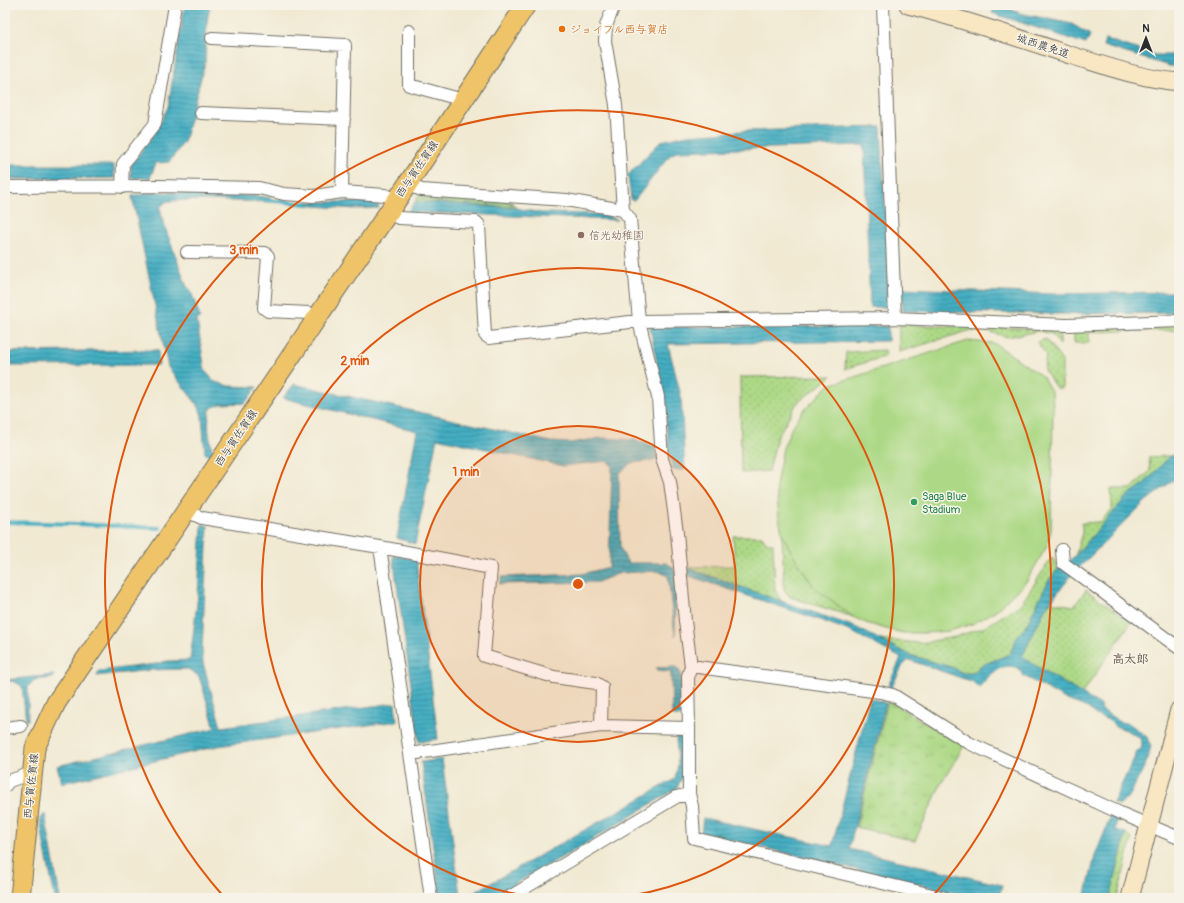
<svg xmlns="http://www.w3.org/2000/svg" width="1184" height="903" viewBox="0 0 1184 903" font-family="Pangolin,'Klee One',sans-serif">
	<defs>
		<pattern id="grass-dots" width="8" height="8" patternUnits="userSpaceOnUse"><rect width="8" height="8" fill="#add986"/><path d="M2 2h.1M6 6h.1" fill="none" stroke="#95ba74" stroke-width="1.8" stroke-linecap="round"/></pattern>
		<pattern id="forest-firs" width="22" height="20" patternUnits="userSpaceOnUse"><rect width="22" height="20" fill="#8ab973"/><path d="M5 1l3.5 6h-7zM16 11l3.5 6h-7z" fill="#71975f"/></pattern>
		<pattern id="park-tufts" width="24" height="20" patternUnits="userSpaceOnUse"><rect width="24" height="20" fill="#add986"/><path d="M3 7l-1-3M5 7V3M7 7l1-3M15 17l-1-3M17 17v-4M19 17l1-3" fill="none" stroke="#95ba74"/></pattern>
		<pattern id="water-rules" width="6" height="5" patternUnits="userSpaceOnUse"><rect width="6" height="5" fill="#44aec2"/><path d="M0 2.5h6" fill="none" stroke="#398e9e"/></pattern>
	</defs>
	<rect width="100%" height="100%" fill="#f7f3e8"/>
	<filter id="ink" filterUnits="userSpaceOnUse"><feTurbulence type="fractalNoise" baseFrequency=".025" numOctaves="2"/><feDisplacementMap in="SourceGraphic" scale="8" xChannelSelector="R" yChannelSelector="G"/><feConvolveMatrix kernelMatrix="1 2 1 2 8 2 1 2 1" color-interpolation-filters="sRGB"/></filter>
	<filter id="wash" filterUnits="userSpaceOnUse"><feTurbulence type="fractalNoise" baseFrequency=".012" numOctaves="4" result="noise"/><feDisplacementMap in="SourceGraphic" scale="16" xChannelSelector="R" yChannelSelector="G"/><feGaussianBlur stdDeviation="0.9" result="paint"/><feColorMatrix in="noise" values="0 0 0 0 0 0 0 0 0 0 0 0 0 0 0 0 0 1.4 0 .05"/><feComposite in="paint" operator="in"/></filter>
	<g filter="url(#wash)">
		<rect width="100%" height="100%" fill="#f1e9d2"/>
		<path fill="url(#grass-dots)" stroke="#6c8258" d="M899,325L1060,329V345L1052,334L1039,331L1007,337L987,331H968L899,352Z
			M1179,326V330L1089,332V343H1074V328Z
			M1046,339L1062,361V388H1056L1044,370L1046,355L1037,342Z
			M885,350L886,356L845,369L846,352Z
			M832,376L797,403L777,437L769,471L741,473L740,377Z
			M1170,456L1143,485L1128,495L1075,556L1082,533V523L1100,522L1112,509L1111,489H1131L1150,471L1149,457Z
			M782,533L791,551L814,587L853,617L790,597L784,589Z
			M733,536H762L766,542L773,544L775,590L781,601L690,569L689,567L735,566Z
			M1052,557L1058,569L1049,580L1025,628L1018,635L1010,654L980,666L974,673H963L951,667L910,655L881,640L921,643L955,637L985,627L1021,604Z
			M1086,590L1131,622L1082,694L1022,657L1045,609L1051,602L1074,606Z"/>
		<path fill="url(#forest-firs)" stroke="#5a724f" d="M419,194L511,201L516,208L415,202Z"/>
		<path fill="url(#park-tufts)" stroke="#6c8258" d="M888,701L964,746L941,784L915,841L856,827Z
			M1126,833L1132,839L1117,898H1110Z"/>
		<path fill="#add986" stroke="#6c8258" d="M968,341L991,343L997,345L1043,377L1052,393L1053,406L1051,530L1047,546L1026,582L994,612L972,624L949,631L926,633H903L886,629L866,623L853,617L814,587L791,551L782,533L779,517L776,486L780,464L783,448L792,427L804,410L829,385Z"/>
		<path fill="url(#water-rules)" stroke="#386c76" d="M185,5H210L207,21L205,63L184,142L169,162L156,163L150,178H131V165L156,131L168,107Z
			M995,5H1002L1019,13L1072,24L1090,35L1086,44L992,13Z
			M1105,39L1155,55H1170L1179,51V67L1169,66L1103,46Z
			M881,127L890,307H870L864,145L678,151L670,155L634,201L631,200L628,175L661,141L688,135L743,131Z
			M5,165H114V178L5,179Z
			M155,192L257,196L270,198L271,202L202,200L167,201L160,207L163,222L187,287L190,289L200,317L197,321L205,371L215,382L229,386L257,387L245,403L221,404L211,408C206,422 209,438 213,452L209,457L205,453L202,416L199,407L168,367L132,196Z
			M302,202H378L379,208L355,209L302,205Z
			M415,202L516,208L541,213L594,214L605,215L618,220L408,212Z
			M901,288L1053,294L1179,292V313L1055,314L903,311Z
			M888,326V341L668,344L681,396L685,470H673L669,450L664,398L650,327Z
			M158,350L159,365L5,366V352Z
			M294,384L551,442L570,443L601,438L636,440L656,447L657,460L631,463L619,474L620,548L628,563H666L673,567L677,577L675,636L668,576L658,571L620,573L598,582L499,584L502,577L582,574L609,567L612,466L607,461L563,466L437,438L415,544L397,538L417,431L283,398Z
			M1179,454V476L1146,501L1070,577L1045,609L1022,657L1101,706V709L1120,722L1130,724L1147,737L1151,746L1148,759L1130,795L1119,805L1113,803L1137,752L1142,747L1140,738L1126,730L1115,726L1109,720L1096,715L1088,708L1067,700L1024,676L1018,668C1015,667 1011,666 1008,666C997,667 985,679 979,688L973,682L909,660L903,665L891,688L888,686L901,658L852,632L820,620L686,575V569H690L855,627L910,655L951,667L963,673H974L980,666L1010,654L1018,635L1025,628L1049,580L1058,569L1075,556L1128,495L1143,485L1170,456Z
			M202,524L208,526L202,649L203,663L221,727L395,703L397,721L218,746L62,783L57,766L215,728L199,676L188,669L150,670L97,676L99,671L156,664L167,661L190,660L198,595Z
			M393,556L416,559L438,739L419,742Z
			M676,667L681,673V716H672L671,676L670,671L662,672L655,668Z
			M54,675L53,678L34,680L28,687V720L26,721L22,686L13,681L5,682V680Z
			M870,698L886,703L849,849L1002,885L999,898H977L701,833L703,818L832,846Z
			M682,736V778L676,789L573,851L489,898H444L440,895L421,762L442,759L460,895L466,897L675,779L678,765L676,737Z
			M45,814L60,898H55L44,844L40,818Z
			M1111,816L1117,819L1115,830L1126,833L1110,898H1085L1095,856Z"/>
		<g fill="none" stroke-linecap="round" stroke-linejoin="round">
			<path stroke="#44aec2" stroke-width="4" d="M266,200L307,204
				M5,522L77,524L160,528"/>
		</g>
	</g>
	<g filter="url(#ink)">
		<g fill="none" stroke-linecap="round" stroke-linejoin="round">
			<defs>
				<path id="street" d="M614,5L606,26L605,41L616,105L623,210L630,219L639,321L658,397L662,459L670,482L677,533L685,621L691,666
					M883,5L895,318
					M409,31V85L463,100
					M212,38L345,45L342,192
					M201,113L344,119
					M407,185L422,190L566,200L623,210
					M5,187L158,186L259,188L284,194L314,196L342,192L385,195L397,200
					M122,187L123,164L155,124L175,5
					M388,213L399,218L476,222L479,225L485,335L489,338L639,321L895,318L1067,325L1179,321
					M187,252L265,253L268,256L264,308L268,311L309,313L318,317
					M186,511L202,518L380,547L491,568L484,656L554,677L596,683L602,687L601,726L689,728
					M380,547L431,898
					M1062,550L1063,563L1179,648
					M5,728L21,726
					M410,754L601,726
					M5,786L9,781L32,773
					M689,794L692,806L694,838L945,898
					M508,898L676,797L689,794V728L688,676L691,666L880,692L893,695L969,743L1120,813L1179,838"/>
				<path id="secondary" d="M908,5C963,19 1016,37 1070,55C1106,66 1142,79 1179,82
					M1130,898L1179,710"/>
				<path id="primary" d="M20,898L35,748L56,703L407,185L526,5"/>
			</defs>
			<use href="#street" stroke="#706e65" stroke-width="14"/>
			<use href="#secondary" stroke="#706e65" stroke-width="19"/>
			<use href="#primary" stroke="#706e65" stroke-width="21"/>
			<use href="#street" stroke="#fff" stroke-width="12"/>
			<use href="#secondary" stroke="#f9e7c3" stroke-width="17"/>
			<use href="#primary" stroke="#efc469" stroke-width="19"/>
		</g>
	</g>
	<circle cx="578" cy="584" r="158" fill="#df570e" fill-opacity=".12"/>
	<g fill="none" stroke="#df570e" stroke-width="2">
		<circle cx="578" cy="584" r="158"/>
		<path d="M542 898A316 316 0 1 1 614 898"/>
		<path d="M224 897A473 473 0 1 1 932 897"/>
	</g>
	<circle fill="#e8710a" stroke="#f7f3e8" stroke-width="1.5" cx="562" cy="29" r="4"/>
	<circle fill="#8d6e63" stroke="#f7f3e8" stroke-width="1.5" cx="581" cy="235" r="4"/>
	<circle fill="#2e9e5b" stroke="#f7f3e8" stroke-width="1.5" cx="914" cy="502" r="4"/>
	<g text-anchor="middle" dominant-baseline="central" stroke-width="3" stroke-linejoin="round" paint-order="stroke">
		<g font-size="11" fill="#c56008" stroke="#f7f3e8" text-anchor="start">
			<text x="570" y="29">ジョイフル西与賀店</text>
		</g>
		<g font-size="11" fill="#2b2b2b" stroke="#f7f3e8">
			<text transform="translate(1043 46) rotate(18)">城西農免道</text>
			<text transform="translate(417 169) rotate(-56)">西与賀佐賀線</text>
			<text transform="translate(236 438) rotate(-56)">西与賀佐賀線</text>
			<text transform="translate(31 786) rotate(-84)">西与賀佐賀線</text>
		</g>
		<g font-size="11" fill="#785e54" stroke="#f7f3e8" text-anchor="start">
			<text x="589" y="235">信光幼稚園</text>
		</g>
		<g font-size="11" fill="#27864d" stroke="#f7f3e8" text-anchor="start">
			<text x="922" y="496">Saga Blue<tspan x="922" dy="13">Stadium</tspan></text>
		</g>
		<g font-size="12" font-weight="bold" fill="#665344" stroke="#f7f3e8">
			<text x="1130" y="659">高太郎</text>
		</g>
	</g>
	<circle cx="578" cy="584" r="6" fill="#df570e" stroke="#f7f3e8" stroke-width="2"/>
	<g font-size="12" text-anchor="middle" font-weight="bold" fill="#df570e" stroke="#f7f3e8" stroke-width="3" stroke-linejoin="round" paint-order="stroke">
		<text x="244" y="254">3 min</text>
		<text x="355" y="365">2 min</text>
		<text x="466" y="476">1 min</text>
	</g>
	<rect width="1184" height="903" fill="none" stroke="#f7f3e8" stroke-width="20"/>
	<g transform="translate(1146 38)" stroke="#f7f3e8" stroke-width="3" paint-order="stroke">
	<path d="M0-3L7 15L0 10L-7 15Z" fill="#2b2b2b"/>
	<text y="-6" font-size="11" font-weight="bold" text-anchor="middle" fill="#2b2b2b">N</text>
	</g>
</svg>
